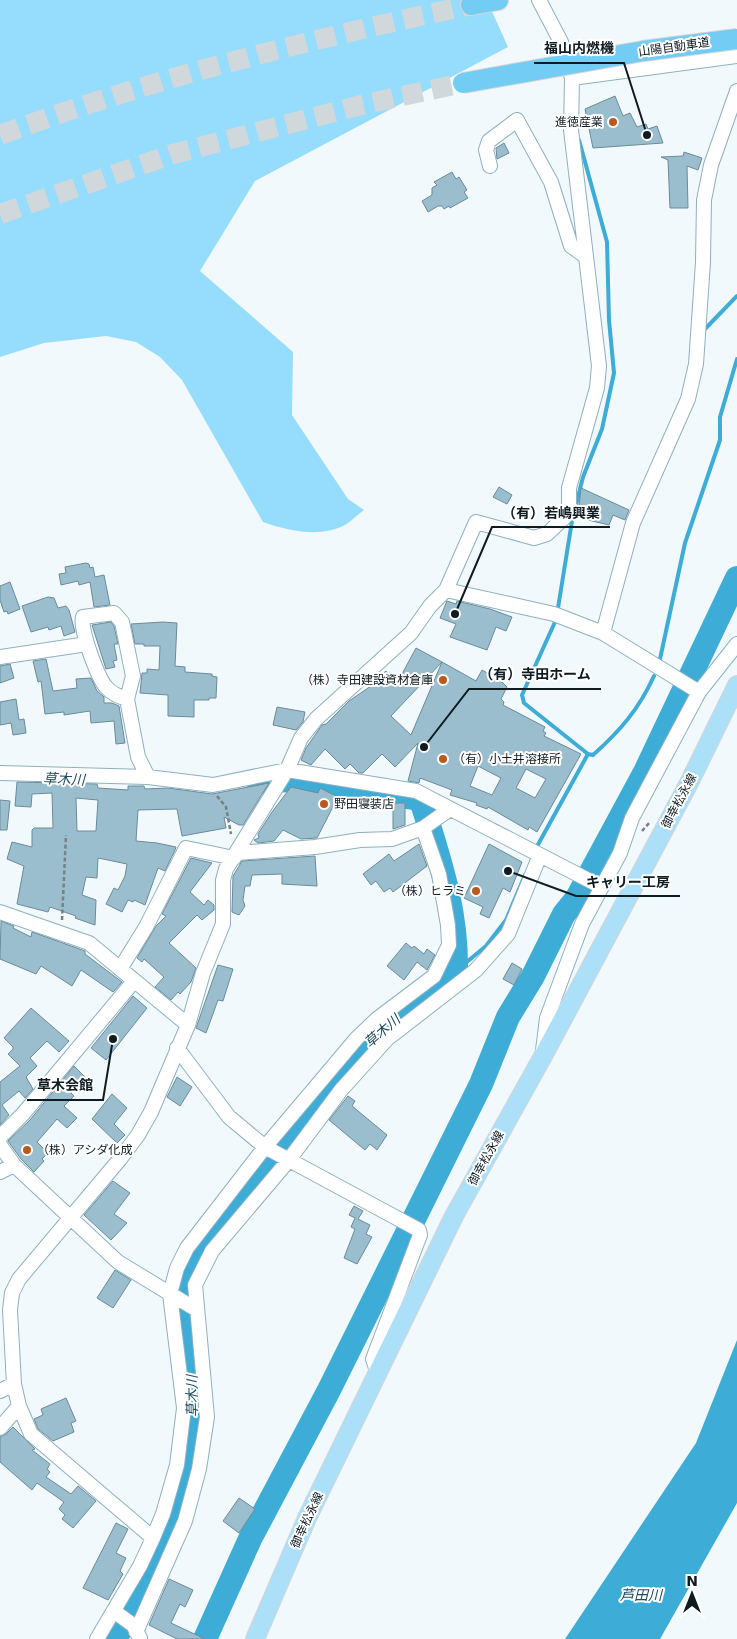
<svg xmlns="http://www.w3.org/2000/svg" width="737" height="1639" viewBox="0 0 737 1639" font-family="'DejaVu Sans','Noto Sans JP',sans-serif">
	<rect width="100%" height="100%" fill="#f2f9fd"/>
	<path fill="#96dcfc" d="M0,0H487L508,47L255,181L200,271L293,352L292,415L348,499L364,510C358,514 352,521 345,525C320,538 288,531 263,522L182,380L160,357L136,342L106,336L44,343L0,357Z"/>
	<path fill="#3dadd7" d="M737,1340V1503L660,1639H565L696,1443Z"/>
	<g fill="none" stroke-linecap="round" stroke-linejoin="round">
		<path stroke="#3dadd7" stroke-width="4" d="M705,329L737,296
			M558,608L572,521L583,477L602,429L614,373L609,320L607,242L579,140
			M555,622L522,695L524,703L588,754
			M660,659L685,543L720,440V417L737,359
			M535,850L588,754L593,755C620,731 639,709 654,676
			M456,971L486,946L506,920L525,875"/>
		<path stroke="#3dadd7" stroke-width="24" d="M115,1639L150,1580L182,1496L195,1411L185,1288L192,1268L206,1242L331,1081L374,1035L456,971C457,910 440,861 422,803L415,798L348,789L304,780L258,781
			M205,1639L250,1539L329,1390L481,1084L508,1017L533,976L564,914L577,898L645,772L737,578"/>
	</g>
	<path fill="#9bbece" stroke="#6a8b9a" fill-rule="evenodd" d="M615,96L623,116L630,113L637,127L646,124L648,129L657,126L663,143L593,148L585,109Z
		M504,143L509,153L497,159L496,148Z
		M684,152L702,158L698,170L687,166L688,208H670L668,160L661,157L683,156Z
		M452,172L456,179L459,177L467,190L464,192L468,198L450,208L449,206L444,209L442,206H438L428,212L422,201L432,195V188L437,185L434,182Z
		M499,487L512,495L507,504L493,497Z
		M581,488L629,510L625,520L613,515L609,525L588,520L590,516L585,510L586,506H579Z
		M86,563L89,564L90,568L93,567L95,577L104,575L110,605L94,607L90,582L79,585L78,581L61,585L59,574L66,573L65,567Z
		M10,582L20,609L8,614L7,611L4,612L0,600V586Z
		M48,597L54,598L58,608L66,606L69,610L75,632L64,636L61,626L49,630L48,627L31,632L22,606Z
		M447,601L456,604L457,601L490,609L512,617L506,631L496,627L487,650L450,637L456,624L440,618Z
		M111,622L114,626L118,644H114L117,660L113,661L115,667L106,669L92,625Z
		M163,622L177,623L175,666L185,667V672L212,674V676L217,677L216,698H209V700H194V717L168,716V695L140,693L142,673H147V669L159,670L160,646H144V644H135L131,624Z
		M416,648L442,662L391,716L411,735L442,662L476,681L482,670L491,675L489,678L501,681L507,687L501,699L504,702L503,705L545,727L543,731L546,733L544,736L581,754L537,832L529,827L528,830L488,807L487,809L476,805L477,803L450,795L452,790L420,778L419,783L408,781L418,743L395,767L382,754L363,773H359L350,764L345,769L325,749L311,765L301,760L306,748L322,725L326,724L349,701L371,686L370,684L386,671L396,685ZM478,766L501,778L492,795L470,786ZM526,769L546,779L535,798L516,788Z
		M46,659L53,691L77,688L76,679L91,678L97,691L104,697V703H112L119,706L125,743L116,744L114,721L91,723L90,711L64,715V712L45,714L41,681L38,682L33,661Z
		M10,664L14,678L0,683V666Z
		M16,699L19,720L24,719L26,733L13,735L11,723L0,725V702Z
		M277,707L305,712L303,722L296,730L273,725Z
		M17,782L97,784L98,788L128,790V786H144L145,789L168,788L212,794L269,783L243,825H239L224,817L226,828L182,836L177,809L138,810L136,841L157,843L176,847L175,850L165,871L158,868L145,905L134,900L133,902L128,900L122,912L106,904L114,888L118,890L125,876L127,864L98,858L97,878L86,877L82,895L96,900L95,925L75,918L76,916L50,907L48,912L17,904L24,866L7,859L12,842L32,847V830L34,828H53L52,793L32,794L31,807L15,806ZM76,798L98,800L96,831H77Z
		M291,787L318,793L320,788L338,797L317,838L301,839L283,830L274,841L258,843L254,840L259,838L258,834L272,812Z
		M0,800L10,801L7,830H0Z
		M393,803H405V825L393,829Z
		M419,844L427,866L393,892L390,888L384,892L376,881L371,885L363,874L389,854L394,861Z
		M489,844L522,862L510,892L503,888L489,918L480,914L483,907L464,898Z
		M315,856L317,886L282,884V874L252,875L250,886H245L243,900L245,906L239,915L232,912L233,876L242,861Z
		M191,858L212,863L190,892L204,905L208,900L214,905V910L202,920L197,915L169,943L196,968L191,982L180,994L178,992L171,1000L155,987L164,977L144,959L142,962L137,958L156,926L166,916L162,914Z
		M1,921L14,926L13,928L31,937L32,932L85,951V954L122,982L113,992L81,970L72,986L41,966L36,974L0,959Z
		M406,943L412,948L414,946L424,954L427,949L435,955L427,970L417,962L404,980L387,966Z
		M512,963L522,969L514,985L503,979Z
		M218,965L233,969L223,1001L218,1000L206,1033L196,1028Z
		M133,996L147,1008L106,1060L91,1048Z
		M31,1008L69,1041L59,1052L47,1041L30,1058L37,1066L26,1077L33,1089L25,1098L19,1091L2,1105L9,1115L0,1125V1082L20,1066L8,1054L13,1049V1047L4,1038Z
		M74,1066L86,1078L71,1093L74,1096L64,1106L77,1118L67,1128L57,1119L37,1142L48,1153L42,1159L44,1161L34,1172L21,1159L8,1141L30,1120Z
		M177,1077L192,1087L180,1106L167,1097Z
		M112,1094L127,1108L114,1124L125,1135L117,1143L92,1119Z
		M348,1096L355,1101L352,1106L387,1135L377,1150L370,1144L365,1150L329,1120Z
		M113,1181L130,1193L114,1214L127,1223L111,1240L84,1215Z
		M354,1206L363,1211L358,1219L370,1225L366,1234L372,1237L357,1264L344,1258L355,1229L351,1227L355,1218L349,1215Z
		M115,1270L131,1280L113,1308L97,1298Z
		M66,1398L76,1421L71,1423L74,1432L53,1441L38,1429L34,1419L43,1415L41,1409Z
		M13,1427L35,1449L32,1450L50,1464L47,1469L50,1472L46,1477L71,1494L78,1486L96,1501L73,1528L62,1519L65,1515L59,1509L64,1502L37,1483L32,1490L0,1462V1437L6,1434Z
		M239,1498L255,1509L239,1533L223,1521Z
		M116,1523L128,1529L116,1553L126,1558L120,1571L123,1574L108,1600L83,1588Z
		M169,1579L193,1590L185,1607L180,1604L171,1623L205,1639H177L149,1625Z"/>
	<g fill="none" stroke-linecap="round" stroke-linejoin="round">
		<path stroke="#d0d8dc" stroke-width="20" stroke-dasharray="20 10" stroke-linecap="butt" d="M0,135C153,78 311,39 471,5
			M0,214L173,154L361,105L463,83"/>
		<defs>
			<path id="minor" d="M572,78L737,56
				M490,166L486,150L489,141L517,120L551,182L571,246L585,256
				M446,590L554,614L603,633L699,692
				M603,633L633,523L688,399L696,364L703,262L704,200L711,165L737,91
				M0,657L87,644
				M127,699C120,697 111,693 106,687C98,678 79,628 83,617L114,613L122,622L133,676L127,699L138,757L148,777
				M0,773L148,777L213,785L287,770L416,791L600,886
				M238,853L315,847L360,840L392,839L423,828L450,809
				M0,912L89,943L188,1025
				M120,969L146,927L186,848L234,858
				M177,1048L229,1117L265,1147L419,1230L420,1235L373,1359L378,1374
				M543,1050L547,1018L582,924L620,853L632,818L699,692L737,644
				M0,1137L23,1114L134,981
				M0,1145L14,1165L118,1262L197,1310
				M0,1172L14,1165
				M0,1391L14,1384
				M0,1428L19,1406
				M153,1538L163,1514L177,1465L184,1408L170,1294L177,1268L187,1248L265,1147L357,1038L377,1019L434,976L449,945L448,925L439,874L423,828
				M115,1612L133,1625L140,1638
				M136,1632L185,1521L199,1469L207,1417L195,1285L212,1251L288,1161L341,1090L387,1039L476,970L508,934L540,855
				M97,1639L140,1566L153,1538L31,1434L19,1406L14,1384L10,1310L12,1293L19,1279L120,1159L138,1135L151,1112L188,1025L203,973L223,924V880L226,869L287,770L301,738L316,719L411,633L430,606L446,590L476,522L534,538L547,534L564,518L569,506V488L597,388L599,366L571,130L572,78L561,42L539,0"/>
			<path id="major" d="M255,1639L307,1518L454,1216L542,1058L689,783L737,685"/>
			<path id="highway" d="M471,5L498,0"/>
		</defs>
		<use href="#minor" stroke="#8eb0c0" stroke-width="16"/>
		<use href="#major" stroke="#d4d6d7" stroke-width="20"/>
		<use href="#highway" stroke="#d4d6d7" stroke-width="22"/>
		<path stroke="#768186" stroke-width="2.5" stroke-dasharray="4 2.5" stroke-linecap="butt" d="M217,796L226,807L231,834
			M642,831L650,822
			M62,920L66,835"/>
		<use href="#minor" stroke="#fff" stroke-width="14"/>
		<use href="#major" stroke="#abe0f8" stroke-width="18"/>
		<use href="#highway" stroke="#73ccf3" stroke-width="20"/>
		<defs>
			<path id="highway-bridge" d="M463,83L643,51L737,39"/>
		</defs>
		<use href="#highway-bridge" stroke="#d4d6d7" stroke-width="22" stroke-linecap="butt"/>
		<use href="#highway-bridge" stroke="#73ccf3" stroke-width="20"/>
	</g>
	<g fill="#ba591b" stroke="#fff" stroke-width="2">
		<circle cx="613" cy="122" r="5"/>
		<circle cx="443" cy="680" r="5"/>
		<circle cx="443" cy="759" r="5"/>
		<circle cx="324" cy="804" r="5"/>
		<circle cx="476" cy="891" r="5"/>
		<circle cx="27" cy="1150" r="5"/>
	</g>
	<g text-anchor="middle" dominant-baseline="central" stroke-width="4" stroke-linejoin="round" paint-order="stroke">
		<g font-size="12" fill="#0e1b21" stroke="#fff">
			<text transform="translate(674 47) rotate(-8)">山陽自動車道</text>
			<text transform="translate(679 801) rotate(-62)">御幸松永線</text>
			<text transform="translate(486 1158) rotate(-61)">御幸松永線</text>
			<text transform="translate(307 1520) rotate(-65)">御幸松永線</text>
		</g>
		<g font-size="12" fill="#0e1b21" stroke="#fff" text-anchor="end">
			<text x="603" y="122">進徳産業</text>
			<text x="433" y="680">（株）寺田建設資材倉庫</text>
			<text x="453" y="759" text-anchor="start">（有）小土井溶接所</text>
			<text x="334" y="804" text-anchor="start">野田寝装店</text>
			<text x="466" y="891">（株）ヒラミ</text>
			<text x="37" y="1150" text-anchor="start">（株）アシダ化成</text>
		</g>
		<g font-size="14" font-style="italic" fill="#1c4a5d" stroke="#fff">
			<text transform="translate(64 779) rotate(2)">草木川</text>
			<text transform="translate(382 1031) rotate(-41)">草木川</text>
			<text transform="translate(192 1396) rotate(-91)">草木川</text>
			<text x="641" y="1595">芦田川</text>
		</g>
	</g>
	<path fill="none" stroke="#0e1b21" stroke-width="2" d="M647 135L624 63H534M455 614L492 527H610M424 747L469 689H601M508 871L576 896H680M113 1039L103 1100H27"/>
	<g fill="#0e1b21" stroke="#fff" stroke-width="2">
		<circle cx="647" cy="135" r="5"/>
		<circle cx="455" cy="614" r="5"/>
		<circle cx="424" cy="747" r="5"/>
		<circle cx="508" cy="871" r="5"/>
		<circle cx="113" cy="1039" r="5"/>
	</g>
	<g font-size="14" text-anchor="middle" font-weight="bold" fill="#0e1b21" stroke="#fff" stroke-width="4" stroke-linejoin="round" paint-order="stroke">
		<text x="579" y="53">福山内燃機</text>
		<text x="551" y="518">（有）若嶋興業</text>
		<text x="535" y="679">（有）寺田ホーム</text>
		<text x="628" y="887">キャリー工房</text>
		<text x="65" y="1090">草木会館</text>
	</g>
	<g transform="translate(692 1594)" stroke="#ffffff" stroke-width="4" paint-order="stroke">
	<path d="M0-4L9 19L0 12L-9 19Z" fill="#0e1b21"/>
	<text y="-8" font-size="14" font-weight="bold" text-anchor="middle" fill="#0e1b21">N</text>
	</g>
</svg>
